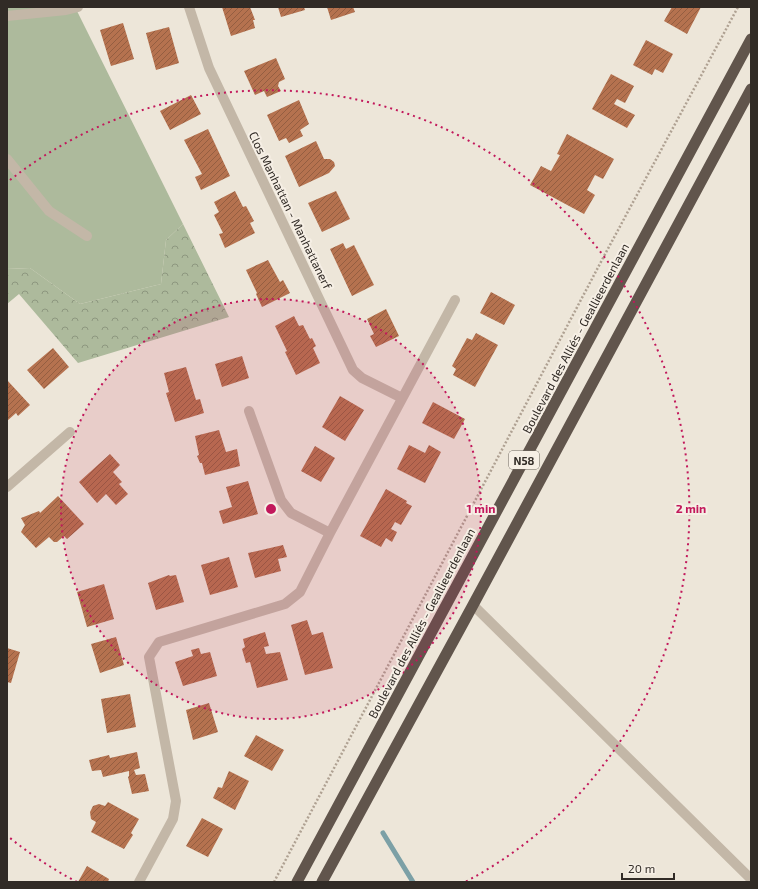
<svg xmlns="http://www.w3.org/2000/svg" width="758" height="889" viewBox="0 0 758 889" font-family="'Exo 2',sans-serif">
	<defs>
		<pattern id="forest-crowns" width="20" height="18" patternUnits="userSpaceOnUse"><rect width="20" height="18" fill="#adba9c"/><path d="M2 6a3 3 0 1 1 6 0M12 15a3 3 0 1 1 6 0" fill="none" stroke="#8d977f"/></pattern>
		<pattern id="building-hatch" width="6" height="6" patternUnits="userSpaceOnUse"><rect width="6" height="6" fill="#b5724f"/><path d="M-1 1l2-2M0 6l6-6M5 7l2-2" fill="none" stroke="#945e41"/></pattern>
	</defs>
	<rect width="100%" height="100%" fill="#ede6d9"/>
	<path fill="#adba9c" d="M7,7H75L183,224L166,240L161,284L80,304L30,268L7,269Z"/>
	<path fill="url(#forest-crowns)" d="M183,224L229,317L78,363L19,294L7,304V269L30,268L80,304L161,284L166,240Z"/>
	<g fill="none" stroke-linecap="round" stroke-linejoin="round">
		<path stroke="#7ca0a6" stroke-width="5" d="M383,833L413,882"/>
	</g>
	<path fill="url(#building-hatch)" d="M222,7H250L255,20H253L255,28L231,36Z
		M278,7H304L305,10L281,17Z
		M327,7H353L355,12L331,20Z
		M672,7H701L687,34L664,21Z
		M123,23L134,59L111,66L100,30Z
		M169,27L179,63L156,70L146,33Z
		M646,40L673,54L663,73L655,69L652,75L633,65Z
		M276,58L285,79L279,82L278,86L281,91L267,97L264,91L255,95L244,71Z
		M611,74L634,86L625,103L617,99L614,104L635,115L627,128L592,109Z
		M191,95L201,114L170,130L160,111Z
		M299,100L309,124L300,130L303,136L289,143L286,138L279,141L267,115Z
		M208,129L230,176L201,190L195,177L202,174L184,140Z
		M567,134L614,159L603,179L595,175L587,190L595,195L584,214L530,185L541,166L551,171L560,155L557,154Z
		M316,141L324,159H330L334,162L335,166L329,173L299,187L285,156Z
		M235,191L243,207L246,206L254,221L250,223L255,233L225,248L219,234L223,233L214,215L219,212L214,202Z
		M336,191L350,219L322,232L308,203Z
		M343,243L346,249L354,245L374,285L352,296L330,249Z
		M268,260L280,282L283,280L290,293L262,307L256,294L257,293L246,270Z
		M491,292L515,305L504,325L480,313Z
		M386,309L399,336L376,347L370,336L374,334L367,319Z
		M294,316L299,326L303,325L310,339L312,338L316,346L313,348L320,363L296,375L285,352L287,351L275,326Z
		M476,333L498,345L475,387L453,375L456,369L452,366L467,338L472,340Z
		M53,348L69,367L44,389L27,370Z
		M242,356L249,378L222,387L215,364Z
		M186,367L196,400L200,399L204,413L175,422L166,393L169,392L164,373Z
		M7,380L30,405L18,416L16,413L7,421Z
		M340,396L364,410L345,441L322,427Z
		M433,402L465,419L454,439L422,423Z
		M219,430L226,452L237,449L240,466L205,475L202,463H200L197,456L199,455L195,436Z
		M409,445L425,453L429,445L441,452L425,483L397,469Z
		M315,446L335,458L321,482L301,471Z
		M110,454L120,465L113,472L122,482L119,484L128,494L116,505L106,494L97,503L79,482Z
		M248,481L258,514L223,524L219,511L232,507L226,487Z
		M386,489L407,501L406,503L412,506L401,525L395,522L391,529L397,532L392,542L386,538L381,547L360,536Z
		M58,496L84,524L67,539L64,536L57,542H54L49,537L36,548L21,532L25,525L21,518L39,511L40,513Z
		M283,545L287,557L278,559L281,571L255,578L248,553Z
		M229,557L238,587L210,595L201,565Z
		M169,575L170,576L176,575L184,602L156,610L148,583Z
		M104,584L114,619L87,627L77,592Z
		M307,620L312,635L323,632L333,668L305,675L291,625Z
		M265,632L269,646L264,647L266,654L280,652L288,680L257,688L250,662L246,663L242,649L245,647L243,639Z
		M116,637L124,665L100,673L91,644Z
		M7,648L20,652L11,683L7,682Z
		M199,648L201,654L210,652L217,676L183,686L175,662L193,656L191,650Z
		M130,694L136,727L107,733L101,699Z
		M209,703L218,732L193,740L186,710Z
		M256,735L284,750L272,771L244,756Z
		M137,752L140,768L134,770L136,775L145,774L149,791L132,794L128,777L129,776V771L103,777L101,770L92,771L89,760L109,755L110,758Z
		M229,771L249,781L235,810L213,798L218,787L222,788L226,778Z
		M108,802L139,819L131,833L133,835L124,849L91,832L96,822L91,819L90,812L93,806L99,804L105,806Z
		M202,818L223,829L208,857L186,846Z
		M87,866L109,879L108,882H78Z"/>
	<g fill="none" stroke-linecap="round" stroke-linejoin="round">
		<path stroke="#afa192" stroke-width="2.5" stroke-dasharray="2 2" stroke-linecap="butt" d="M274,882L603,258L738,7"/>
		<path stroke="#c3b7a7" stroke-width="10" d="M7,159L49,211L87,236"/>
		<path stroke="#c3b7a7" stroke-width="10" d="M189,7L209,68L353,370L362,378L402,398
			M7,16L66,10L78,7
			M249,411L281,500L291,513L330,533
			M7,487L70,432
			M473,605L751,879
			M139,882L173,819L176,801L149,657L159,642L285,604L300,592L330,533L455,300"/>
		<path stroke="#61554c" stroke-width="11" d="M297,882L751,39
			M322,882L473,605L751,89"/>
	</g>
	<circle cx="271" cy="509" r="210" fill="#c2185b" fill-opacity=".12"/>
	<g fill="none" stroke="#c2185b" stroke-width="2" stroke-dasharray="2 4">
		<circle cx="271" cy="509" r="210"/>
		<path d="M77 882A420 420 0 0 1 10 838M10 180A420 420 0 1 1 465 882"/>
	</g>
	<g text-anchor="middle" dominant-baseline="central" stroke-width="4" stroke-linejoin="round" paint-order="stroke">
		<rect fill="#f6efe5" stroke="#6c665f" stroke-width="1" x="509" y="451" width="30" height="18" rx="3"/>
		<g font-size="11" font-weight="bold" fill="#312b26">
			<text x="524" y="460">N58</text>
		</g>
		<g font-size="12" fill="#312b26" stroke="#f6efe5">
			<text transform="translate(291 210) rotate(64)">Clos Manhattan - Manhattanerf</text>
			<text transform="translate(575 338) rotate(-62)">Boulevard des Alliés - Geallieerdenlaan</text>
			<text transform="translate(421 623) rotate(-62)">Boulevard des Alliés - Geallieerdenlaan</text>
		</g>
	</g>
	<circle cx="271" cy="509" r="6" fill="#c2185b" stroke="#f6efe5" stroke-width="2"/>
	<g font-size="12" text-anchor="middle" font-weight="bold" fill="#c2185b" stroke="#f6efe5" stroke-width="4" stroke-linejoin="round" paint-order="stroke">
		<text x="481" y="513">1 min</text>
		<text x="691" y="513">2 min</text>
	</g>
	<rect width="758" height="889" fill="none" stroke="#312b26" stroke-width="16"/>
	<path d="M622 873v6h52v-6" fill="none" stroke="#312b26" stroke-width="2"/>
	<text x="628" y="873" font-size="12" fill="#312b26" stroke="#f6efe5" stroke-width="3" paint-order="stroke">20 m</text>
</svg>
